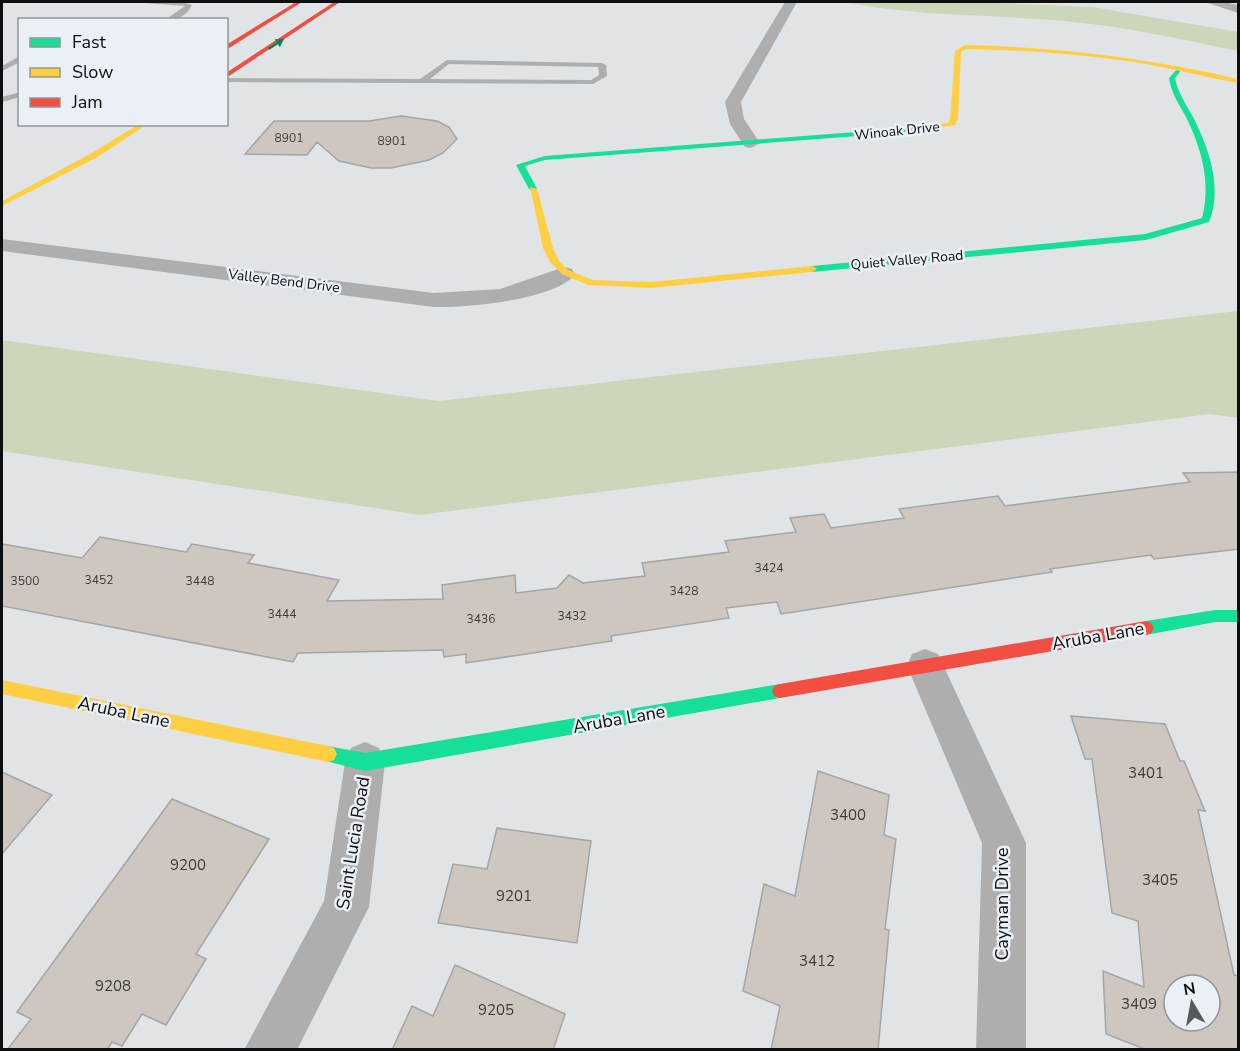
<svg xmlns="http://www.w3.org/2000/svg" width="1240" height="1051" viewBox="0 0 1240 1051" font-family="'Nunito Sans',sans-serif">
	<rect width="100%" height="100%" fill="#e1e4e7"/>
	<path fill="#ccd7ba" d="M844,2H978L1093,7L1238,32V51C1180,39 1122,26 1063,21C988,14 919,17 844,2Z
		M1238,311V418L1210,414L420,515L2,451V340L438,401Z"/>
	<path fill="#cdc7bf" stroke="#a4a5a6" stroke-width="1.5" fill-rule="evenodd" d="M401,116L437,121L449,127L457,139L443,153L429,160L391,168H371L339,161L317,142L307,155L245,154L274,121H369Z
		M1239,472V549L1154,559L1151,555L1050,569L1052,572L781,614L777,602L726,608L729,618L611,636L612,641L466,663V654L444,657L443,650L298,653L293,662L2,606V544L82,558L100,537L186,552L192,544L254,555L248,563L339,580L327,601L443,599L442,585L515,575L516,593L557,588L569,575L583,583L645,576L642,563L729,552L725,541L796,532L790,518L824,514L831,528L904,518L899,509L998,496L1005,506L1190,482L1183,473Z
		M1071,716L1165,724L1180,761H1184L1205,811L1198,810L1234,975L1239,976V1050H1147L1106,1034L1103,971L1144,987L1138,921L1112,913L1092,759H1085ZM1174,985H1210V1021H1174Z
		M818,771L889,795L884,835L896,839L885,929L889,930L878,1050H771L780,1006L743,991L764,884L795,896Z
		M2,772L52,795L2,854Z
		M172,799L269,839L196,954L206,959L166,1025L142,1014L122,1046L112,1042L107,1050H7L31,1019L17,1012Z
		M497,828L591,841L577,943L438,923L453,864L487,869Z
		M455,965L565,1014L553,1050H392L412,1006L433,1016Z"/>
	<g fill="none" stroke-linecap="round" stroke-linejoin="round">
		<path fill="#afaeae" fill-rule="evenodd" d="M131,2H182L192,5C187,16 177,20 165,20L185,6Z
			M20,56V62L2,71V66Z
			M447,60L602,63L606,65L607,76L593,84L226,82V78L420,79ZM449,64L598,67L599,75L591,80L430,79Z
			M20,92V97L2,102V97Z"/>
		<path fill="#afaeae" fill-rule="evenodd" d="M785,2H797L741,102L744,119L760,143L751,148L745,147L730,124L725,102Z
			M1205,2H1224L1238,5V13Z
			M2,239L434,293L500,289L564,267L572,269L575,274C557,300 464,308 434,307L2,251Z
			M925,649L938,654L1026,843V1050H976L982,843L907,666L912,654Z
			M365,742L379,748L385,762L369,907L297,1050H244L324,901L345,762L351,748Z"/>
		<path fill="#16e098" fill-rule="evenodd" d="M1179,67L1182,69L1175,78C1178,93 1186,104 1193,117C1209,148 1223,188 1209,222L1146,240L812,272L807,269L812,266L1145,234L1202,218C1211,182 1202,150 1186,117C1179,104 1171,93 1169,78Z
			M920,127H923V131L545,160L525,166L537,189L533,191L529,189L516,165L545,156Z
			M1215,610H1238V622H1215L1146,635L1141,633L1138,628L1141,623L1146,621Z
			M780,684L786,686L788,691L786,696L780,698L365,771L322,760L319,754L322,748L328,746L365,753Z"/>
		<path fill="#ffcf43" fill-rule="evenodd" d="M965,45C1058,47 1148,58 1238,79V83C1204,77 1170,68 1135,62C1079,54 1023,50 966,49L961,52L958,119L955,125L917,131V127H920L948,123L950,119L955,51Z
			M139,124H148L96,158L2,206V201L90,154Z
			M530,187L537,189L553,248L559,261L568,270L593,280L651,282L812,266L817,269L812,272L651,288L588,285L562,274L550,262L543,248Z
			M2,680L328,746L334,748L337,754L334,760L328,762L2,694Z"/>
		<path fill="#f24e42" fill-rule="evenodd" d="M296,2H302L226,50V45Z
			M334,2H340L226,78V73Z
			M1146,621L1151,623L1154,628L1151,633L1146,635L780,698L774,696L772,691L774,686L780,684Z"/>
	</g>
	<defs><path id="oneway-solid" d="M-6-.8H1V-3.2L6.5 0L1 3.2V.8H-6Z" transform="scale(1.5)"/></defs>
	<use fill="#12825b" href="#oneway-solid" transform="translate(276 44) rotate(-33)"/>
	<g text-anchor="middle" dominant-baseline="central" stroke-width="5" stroke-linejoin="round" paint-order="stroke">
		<g font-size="12" fill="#3c3c3c">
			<text x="289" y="138">8901</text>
			<text x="392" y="141">8901</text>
			<text x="769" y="568">3424</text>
			<text x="99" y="580">3452</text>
			<text x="25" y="581">3500</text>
			<text x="200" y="581">3448</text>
			<text x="684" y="591">3428</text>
			<text x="282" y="614">3444</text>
			<text x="572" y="616">3432</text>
			<text x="481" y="619">3436</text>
		</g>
		<g font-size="14" fill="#0c0e10" stroke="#ebf0f7">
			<text transform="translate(897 131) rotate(-6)">Winoak Drive</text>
			<text transform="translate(907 260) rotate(-5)">Quiet Valley Road</text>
			<text transform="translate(284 281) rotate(7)">Valley Bend Drive</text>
		</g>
		<g font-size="15" fill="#3c3c3c">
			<text x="1146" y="773">3401</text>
			<text x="848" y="815">3400</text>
			<text x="188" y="865">9200</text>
			<text x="1160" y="880">3405</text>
			<text x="514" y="896">9201</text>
			<text x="817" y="961">3412</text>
			<text x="113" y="986">9208</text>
			<text x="1139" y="1004">3409</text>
			<text x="496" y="1010">9205</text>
		</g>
		<g font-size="18" fill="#0c0e10" stroke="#ebf0f7">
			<text transform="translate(1098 636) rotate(-10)">Aruba Lane</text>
			<text transform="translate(124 712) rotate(12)">Aruba Lane</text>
			<text transform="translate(619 719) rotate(-10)">Aruba Lane</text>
			<text transform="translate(353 843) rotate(-81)">Saint Lucia Road</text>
			<text transform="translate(1002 904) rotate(-90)">Cayman Drive</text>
		</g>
	</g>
	<rect width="1240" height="1051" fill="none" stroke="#0c0e10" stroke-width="6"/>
	<rect x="18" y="18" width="210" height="108" fill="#ebf0f7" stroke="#92969b" stroke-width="1.5"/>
	<rect x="30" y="38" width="30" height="9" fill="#16e098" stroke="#92969b" stroke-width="1.5"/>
	<text x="72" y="48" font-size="18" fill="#0c0e10">Fast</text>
	<rect x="30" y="68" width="30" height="9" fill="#ffcf43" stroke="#92969b" stroke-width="1.5"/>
	<text x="72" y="78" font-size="18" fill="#0c0e10">Slow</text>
	<rect x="30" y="98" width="30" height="9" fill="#f24e42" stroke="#92969b" stroke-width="1.5"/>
	<text x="72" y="108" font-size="18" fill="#0c0e10">Jam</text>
	<g transform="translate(1192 1003) rotate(350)"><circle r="28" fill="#ebf0f7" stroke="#92969b" stroke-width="1.5"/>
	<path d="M0-4.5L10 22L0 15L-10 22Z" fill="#57595b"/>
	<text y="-9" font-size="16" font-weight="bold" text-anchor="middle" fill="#0c0e10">N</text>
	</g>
</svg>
